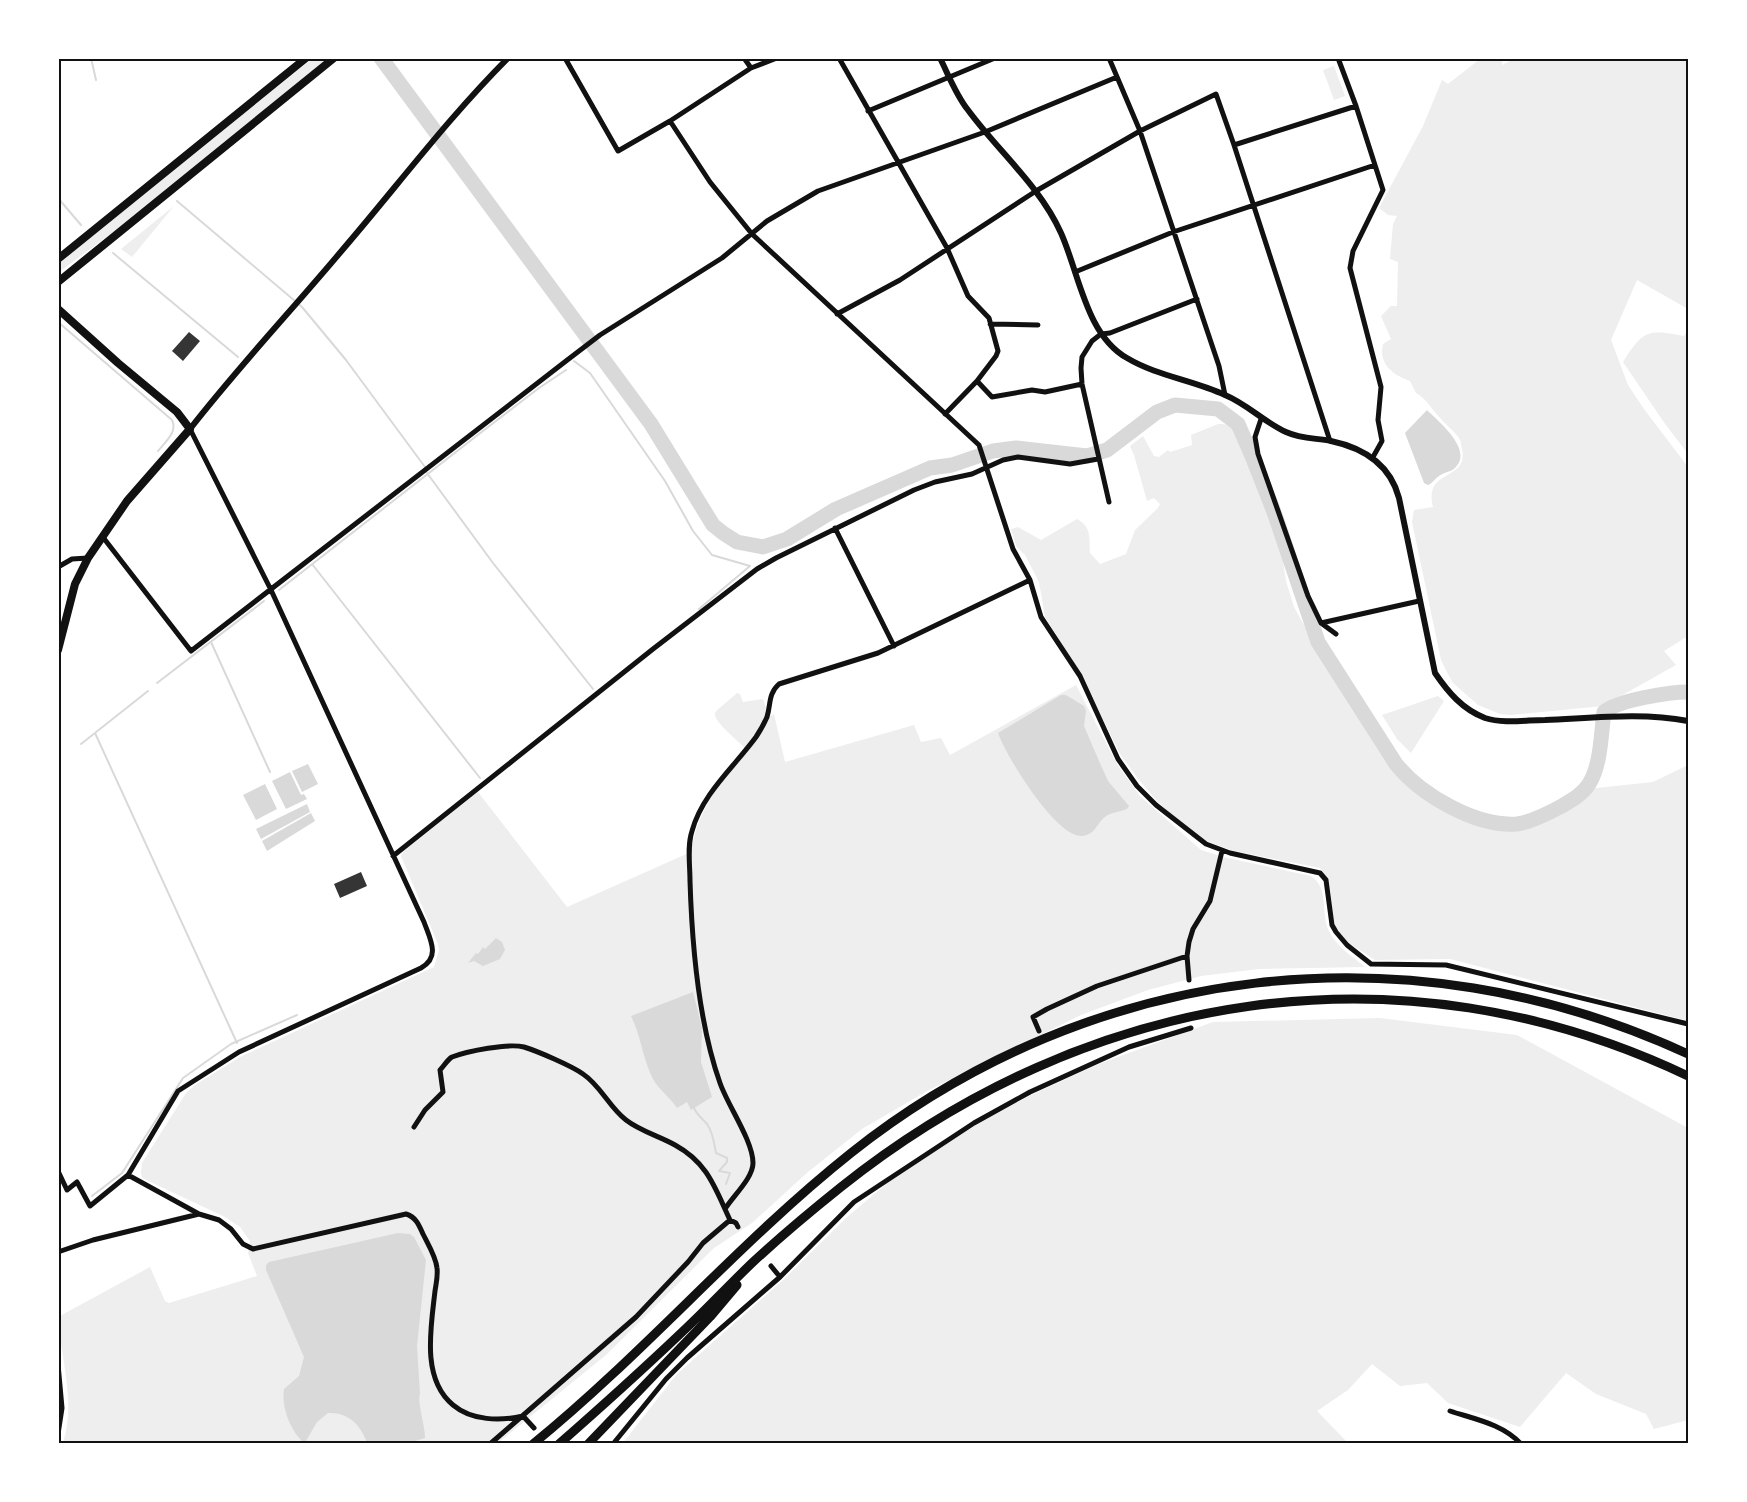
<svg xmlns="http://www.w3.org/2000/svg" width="1747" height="1502" viewBox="0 0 1747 1502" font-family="'Noto Sans',sans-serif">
	<rect width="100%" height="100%" fill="#fff"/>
	<path fill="#eee" d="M1528,58L1688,59V309L1637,280L1611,340L1628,385L1644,409L1688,467V636L1664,651L1676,665L1603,706L1511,715L1500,714L1478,705L1452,682L1441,660L1412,522L1414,510L1433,507C1423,468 1469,482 1462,449C1461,446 1461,442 1460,440C1456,432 1446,425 1441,419C1432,410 1427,399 1416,393L1410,381C1393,375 1378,364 1383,344L1391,339L1381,316L1391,306H1397L1398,262L1390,259L1393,224L1397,216L1388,215L1379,208L1423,126L1442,80L1448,84L1480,59H1502V65L1510,61Z
		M312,59H329L135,216L59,272V262Z
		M1334,66L1345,96L1334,100L1323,70Z
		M174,206L132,257L121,249Z
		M1688,330V454L1663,421L1623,362C1643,330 1648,329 1684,336Z
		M1218,424C1227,424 1232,425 1237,433L1271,511L1279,535L1286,581L1294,607L1317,649L1350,694L1404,783L1436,803L1486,823L1519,825L1557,810L1574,800L1587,789L1653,782L1688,765V864L1686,888L1688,900V1021L1450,959L1375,960L1347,942L1335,927L1329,882L1320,868L1234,851L1201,839L1177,820L1157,801L1139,780L1120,754L1080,673L1045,617L1039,582L1025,555L1016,546L1011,529L1018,527L1041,540L1077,519C1092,527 1089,538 1090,553L1100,564L1126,554L1135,530L1158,508L1160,504L1154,498L1147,501L1134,455L1130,446L1143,436L1154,456L1159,457L1168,450L1170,452L1192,445L1191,435Z
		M1076,685L1117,764L1140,796L1201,850L1223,857L1311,876C1329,888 1321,911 1328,929C1335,946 1352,956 1365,967L1259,969L1201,976L1148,990L1081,1015L927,1091L862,1129L808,1172L752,1223L714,1248L606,1355L498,1443L288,1444L286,1441L287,1443H63C76,1401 61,1360 58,1317L150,1267L165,1301L169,1303L257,1276L248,1253L250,1241L240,1227L225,1217L142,1178L141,1173L142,1163L186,1093L195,1085L240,1057L434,967L439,950L438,944L401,856L404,851L478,792L567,907L691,852C697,813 718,784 744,754V747C738,741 713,721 715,713C716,710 733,697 737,693L740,694L743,702L763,699L769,717L774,714L785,762L914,725L921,742L941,738L950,755Z
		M1438,696L1444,701L1411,753L1397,739L1382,715Z
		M1380,1018L1517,1035L1688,1128V1420L1654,1429L1646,1414L1596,1394L1566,1373L1520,1427L1448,1403L1427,1383L1400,1386L1372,1364L1348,1390L1317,1411L1348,1443L622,1444L677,1374L782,1281L847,1217L890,1181L976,1125L1031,1095L1099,1064L1213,1022Z"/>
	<path fill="#d9d9d9" d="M1427,410C1439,422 1474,450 1455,468C1451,472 1444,472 1439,476C1434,479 1433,483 1428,485L1424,483L1405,433Z
		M1061,695H1066L1084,706L1086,711L1084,726L1099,761L1108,781L1129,806L1127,809C1120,812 1111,812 1105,817C1096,824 1096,835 1081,836C1055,836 1006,756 998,733Z
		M308,764L318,784L302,792L292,771Z
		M290,772L301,795L304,794L307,799L286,809L272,781Z
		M265,784L277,809L256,820L243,795Z
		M307,804L310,812L261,839L256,829Z
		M311,813L315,821L267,851L262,841Z
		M496,938L502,942L505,950L500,959L483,966L474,961L468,963L476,953L478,954L483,947L485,949Z
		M693,992L702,1028L701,1062L712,1097L691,1110L687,1102L677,1108C670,1097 659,1090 653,1079C643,1060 641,1036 631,1016Z
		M398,1233L410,1234L414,1237L426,1260L417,1346L420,1393C417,1404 425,1424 425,1438L408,1443H367C361,1425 348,1412 328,1413L317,1422L306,1441L303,1442C290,1430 281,1406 284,1389L299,1376L304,1357L266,1270V1265L269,1262Z"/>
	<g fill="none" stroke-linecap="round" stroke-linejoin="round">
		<path stroke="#d9d9d9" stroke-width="2" d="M91,58L96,80
			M58,198L81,225
			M177,201L302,307L346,360L425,467
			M113,253L238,357
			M58,322L172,420C178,432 165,442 158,451
			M574,361L590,373L665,481L693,531L712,555L750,566L699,609
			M427,473L493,563L593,689
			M312,564L480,778
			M279,590L479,434L539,388L566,370
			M211,642L270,772
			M157,683L264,601
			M95,733L237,1043
			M81,744L148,691
			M694,1108C697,1115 702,1118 707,1124C713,1132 714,1143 716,1153L727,1158V1162L719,1171L730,1173L726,1184
			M92,1196L122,1173L183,1078L231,1044L297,1015"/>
		<path stroke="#d9d9d9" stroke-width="15" d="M381,58L651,424L713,525L723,533L737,542L763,547L787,539L836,509L930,468L952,465L993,451L1016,448L1087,456L1107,450L1157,412L1175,405L1218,409L1238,424L1252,456L1274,512L1318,642L1396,764C1421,795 1476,827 1517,824C1531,822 1547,814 1560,807C1570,801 1582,795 1589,784C1601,765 1601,734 1604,712C1618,700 1670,692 1688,692"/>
	</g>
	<path fill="#353535" d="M189,332L200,341L183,361L172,351Z
		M361,872L367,886L340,898L334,884Z"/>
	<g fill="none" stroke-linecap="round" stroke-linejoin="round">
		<path stroke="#111" stroke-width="5" d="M565,58L618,151L670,121L751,68L777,58
			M744,58L751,68
			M839,58L947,248L968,296L989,318L998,351L996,356L977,381L945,414
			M1109,58L1140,131L1219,366L1225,395
			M1338,58L1356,106L1383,190L1353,251L1350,268L1381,387L1378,420L1382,441L1373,457
			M868,111L995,58
			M670,121L710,182L752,234L979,445L1013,549L1030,580L1041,617L1080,676L1118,759L1137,786L1156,805L1206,844L1230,853L1320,873L1326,880L1332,925L1336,932L1347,945L1371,964L1446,965L1688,1024
			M1234,145L1330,441
			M1075,272L1173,232L1375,165
			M837,314L900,280L1036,191L1140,131L1216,94L1234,145L1356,106
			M990,324L1038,325
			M977,381L992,397L1032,390L1045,392L1082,384
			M1261,419L1255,437L1258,454L1308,596L1321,623L1336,634
			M1109,502L1082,384L1081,368L1082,357L1092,341L1101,334L1110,333L1197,299
			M835,528L894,646
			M102,536L191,651L566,361L600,335L722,258L767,221L818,191L985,132L1117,77
			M58,567L72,559L88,558
			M1321,623L1419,601
			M393,856L653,649L757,569L776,558L914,490L935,482L972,474L1003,460L1018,457L1070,464L1098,459
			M1189,980L1187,956L1189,942L1193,929L1210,901L1222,851
			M1039,1031L1033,1017L1047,1009L1097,986L1187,956
			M414,1127L425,1110L443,1092L440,1070C444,1066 447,1060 452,1057C468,1051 508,1043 524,1047C537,1051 572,1066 583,1074C601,1086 609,1107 626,1120C640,1131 659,1136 675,1145C708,1163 715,1188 730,1220
			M58,1171L67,1190L77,1182L90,1206L128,1175L178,1091L239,1052L421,968C441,957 430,939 424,922L271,590L190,429
			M128,1175L199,1214L219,1220L231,1229L243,1244L253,1249L406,1214C416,1217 419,1225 423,1234C428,1244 436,1257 437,1268C438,1276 436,1284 435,1291C431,1327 421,1379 453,1405C472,1421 500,1421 523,1416L534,1428
			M725,1209C733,1196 753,1178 753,1163C753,1141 728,1106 720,1083C698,1021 692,946 690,881C690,865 687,846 692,831C702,794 734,767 756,737C760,731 764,724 767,717C771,704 768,694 779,684L878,653L1030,580
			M58,1252L93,1240L199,1214
			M771,1266L780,1277
			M58,1364L62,1408L58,1434
			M1450,1411C1474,1419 1503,1424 1521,1444
			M490,1444L636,1317L688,1262L703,1243L730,1220L736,1223L738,1227
			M613,1444L666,1379L687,1358L780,1277L854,1202L974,1123L1030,1092L1129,1047L1191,1028"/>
		<path stroke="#111" stroke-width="6" d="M940,58C949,76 956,95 968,110C998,151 1040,186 1061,233C1079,273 1086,335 1127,358C1157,376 1193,380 1225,395C1247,404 1264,422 1286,432C1301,439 1316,438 1331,441C1364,448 1390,464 1399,498L1435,673C1448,692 1462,709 1485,718C1503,724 1527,720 1545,720C1593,718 1642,712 1688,721
			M190,429C239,366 293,309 344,248C398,185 449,117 508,58"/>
		<path stroke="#111" stroke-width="8" d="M58,259L306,58
			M58,282L334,58
			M58,309L118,363L177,412L190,429L127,501L88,558L75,584L58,650"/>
		<path stroke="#111" stroke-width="9" d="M533,1444C645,1353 739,1242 851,1153C1093,961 1409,925 1688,1054
			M559,1444C600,1408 640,1372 679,1335C704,1312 727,1287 752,1263C780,1237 811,1211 841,1187C1088,990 1400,939 1688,1076
			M588,1444L710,1317L737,1285"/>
	</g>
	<rect width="1747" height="1502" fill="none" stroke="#ffffff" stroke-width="120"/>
	<rect x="60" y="60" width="1627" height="1382" fill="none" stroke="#111" stroke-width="2"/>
</svg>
